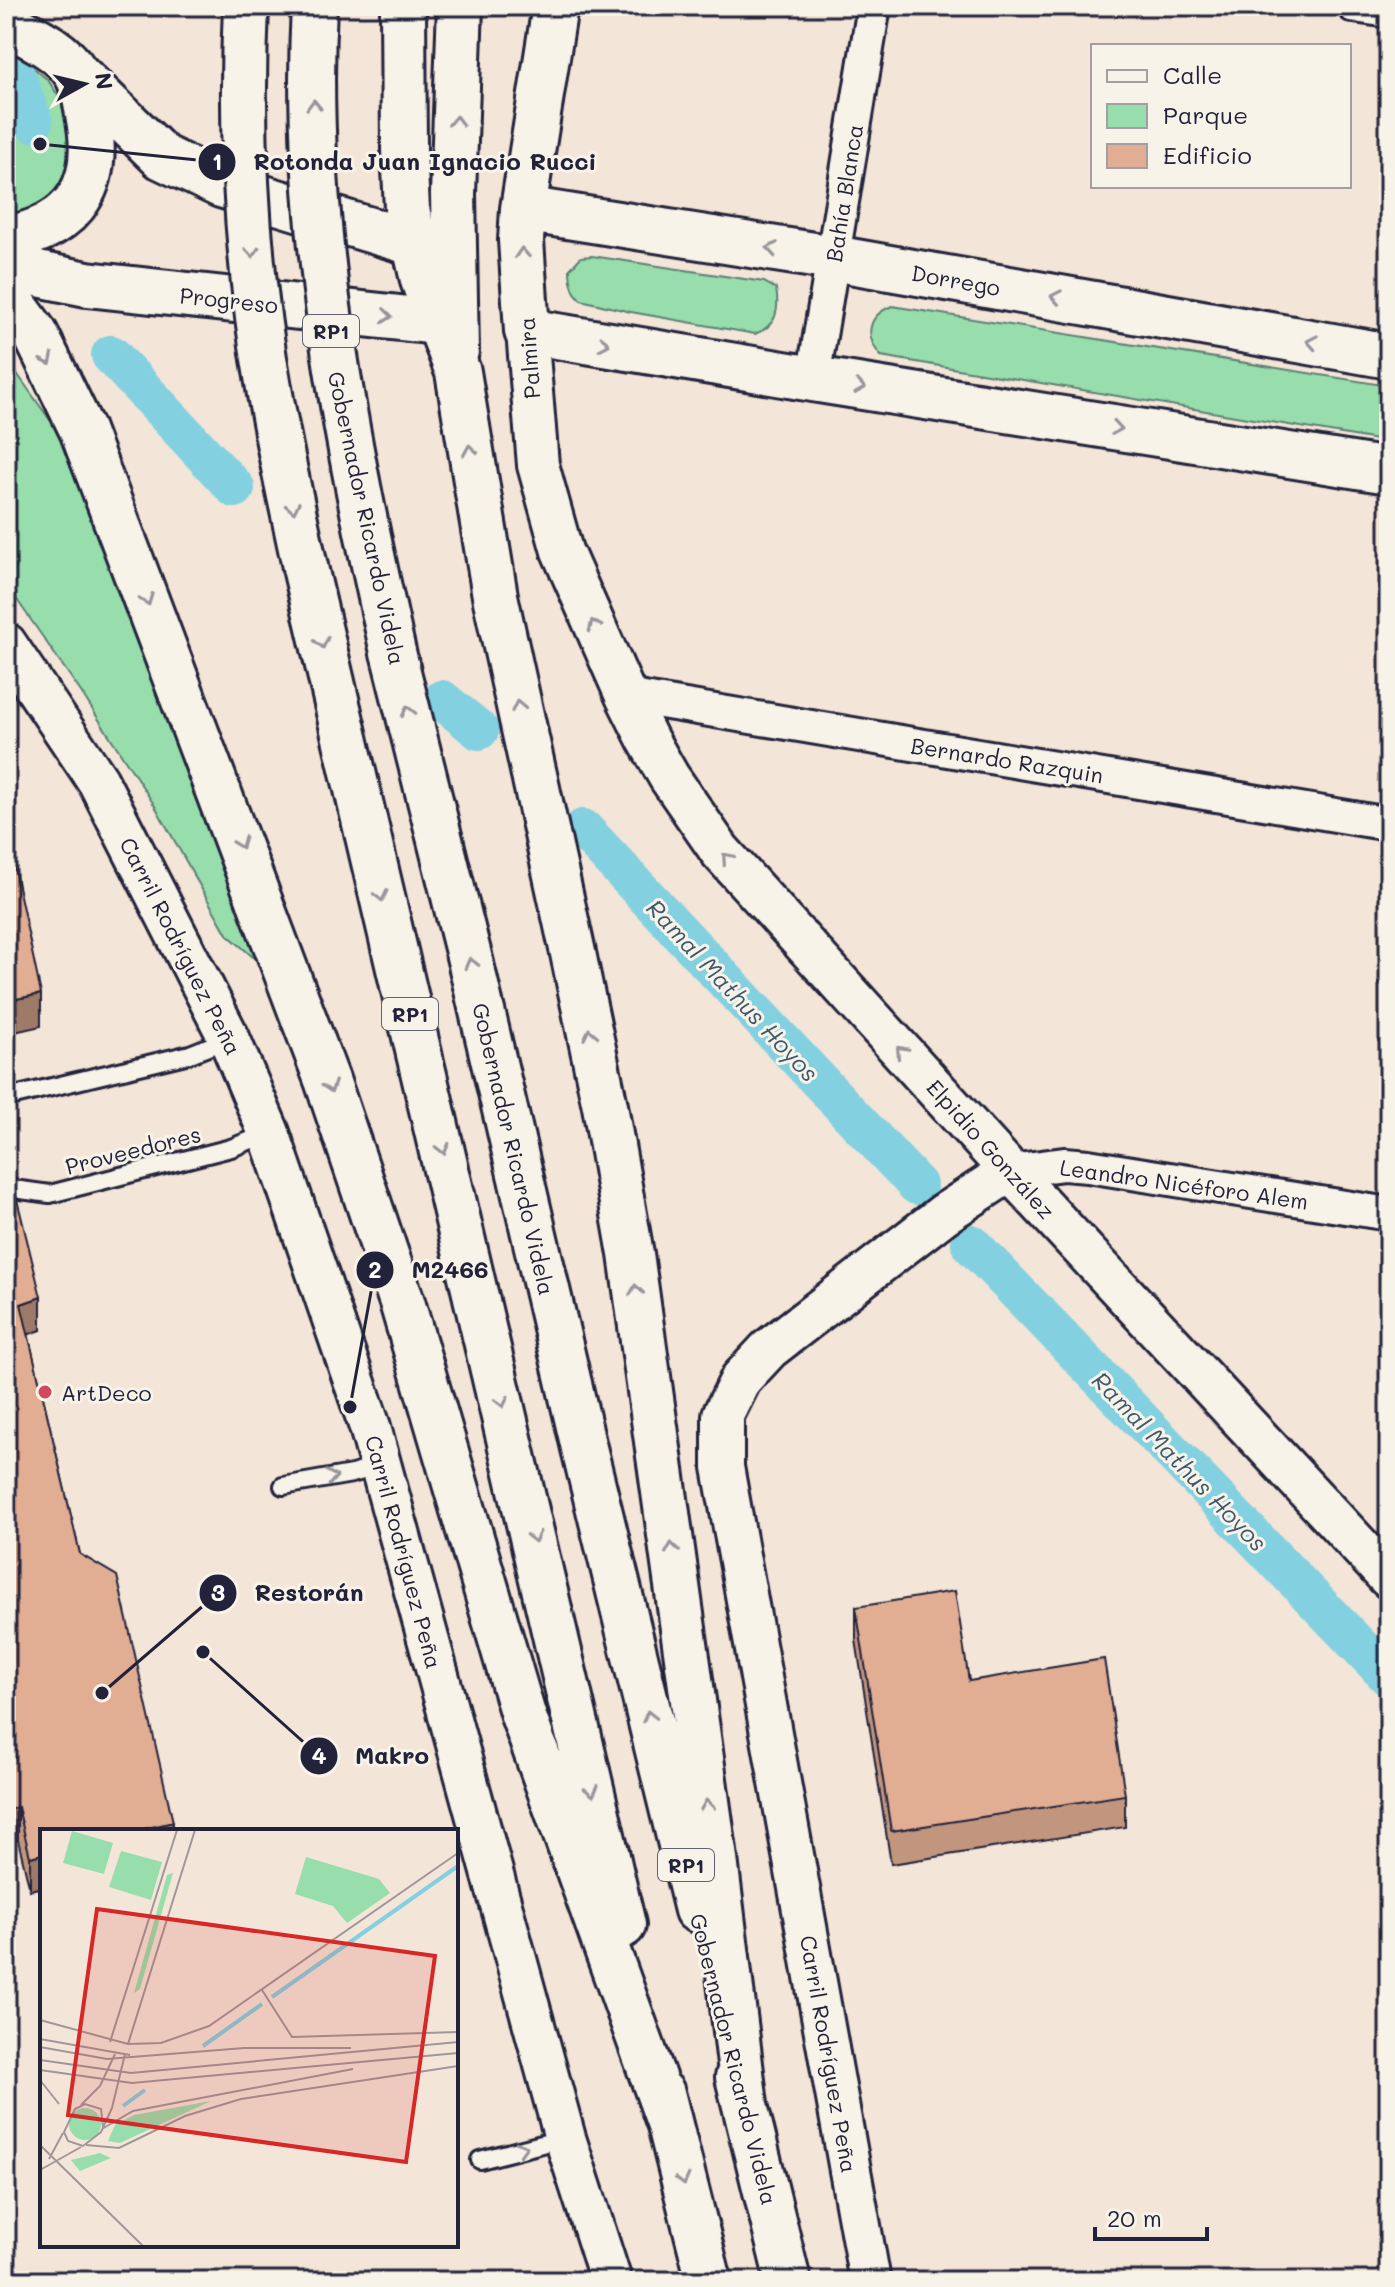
<svg xmlns="http://www.w3.org/2000/svg" width="1395" height="2287" viewBox="0 0 1395 2287" font-family="Mali,sans-serif">
	<rect width="100%" height="100%" fill="#f3e5d7"/>
	<filter id="ink" filterUnits="userSpaceOnUse"><feTurbulence type="fractalNoise" baseFrequency=".0125" numOctaves="2"/><feDisplacementMap in="SourceGraphic" scale="16" xChannelSelector="R" yChannelSelector="G"/><feConvolveMatrix kernelMatrix="1 2 1 2 8 2 1 2 1" color-interpolation-filters="sRGB"/></filter>
	<g filter="url(#ink)">
		<path fill="#97deac" stroke="#5c8074" stroke-width="2" d="M6,52L35,69L48,80L72,117L69,174L53,200L6,224Z
			M592,256L764,282L776,289C780,311 776,326 755,334L631,312L581,300C572,292 570,281 570,269L581,257Z
			M892,306L1389,386V442L881,356C864,336 867,316 892,306Z
			M6,358L62,437L262,965L227,934L155,806L81,692L6,584Z"/>
		<g fill="none" stroke-linecap="round" stroke-linejoin="round">
			<path stroke="#83d1e0" stroke-width="40" d="M14,72L33,122
				M111,355L235,488
				M442,700L479,730
				M583,829L917,1185
				M971,1244L1389,1677"/>
			<defs>
				<path id="service" d="M6,1098L190,1054L228,1039
					M6,1188L50,1194L231,1148L269,1133
					M283,1486L352,1474L380,1466
					M480,2160L565,2138"/>
				<path id="minor" d="M1354,6L1389,11
					M813,379L874,6
					M626,696L1389,824
					M1010,1171L1064,1164L1088,1166L1389,1214"/>
				<path id="tertiary" d="M527,331L538,465L562,551L626,696L648,740L669,777L720,851L1010,1171L1389,1578
					M6,644L98,781L229,1038L269,1133L370,1427L565,2138L611,2281
					M870,2281L723,1467V1415L741,1379L769,1349L944,1214L1010,1171"/>
				<path id="secondary" d="M555,6L523,209L521,240L527,331L813,379L1389,471
					M6,23C30,36 61,49 76,73C83,84 86,102 88,114C102,184 77,226 6,239
					M77,74L162,157L221,185L453,255
					M523,209L833,258L1389,356
					M6,262L38,274L87,284L455,324
					M456,351L453,194L460,6"/>
				<path id="motorway" d="M403,6L404,149L407,209L423,280L458,372L495,596L573,953L605,1106L631,1254L715,1859L745,2105
					M6,294L36,335L82,430L327,1080L402,1302L523,1715L669,2122
					M305,567L623,1925
					M393,652L471,964L584,1448L697,1910
					M738,2077L788,2281
					M662,2093L709,2281"/>
			</defs>
			<use href="#service" stroke="#22223b" stroke-width="22"/>
			<use href="#minor" stroke="#22223b" stroke-width="38"/>
			<use href="#tertiary" stroke="#22223b" stroke-width="46"/>
			<use href="#secondary" stroke="#22223b" stroke-width="50"/>
			<use href="#motorway" stroke="#22223b" stroke-width="50"/>
			<use href="#service" stroke="#f7f3e8" stroke-width="16"/>
			<use href="#minor" stroke="#f7f3e8" stroke-width="32"/>
			<use href="#tertiary" stroke="#f7f3e8" stroke-width="40"/>
			<use href="#secondary" stroke="#f7f3e8" stroke-width="44"/>
			<use href="#motorway" stroke="#f7f3e8" stroke-width="44"/>
			<defs>
				<path id="motorway-bridge" d="M246,6C240,135 247,267 270,394C280,452 293,510 305,567
					M314,6C302,224 346,440 393,652"/>
			</defs>
			<use href="#motorway-bridge" stroke="#22223b" stroke-width="50" stroke-linecap="butt"/>
			<use href="#motorway-bridge" stroke="#f7f3e8" stroke-width="44"/>
		</g>
		<path fill="#c2967e" stroke="#22223b" stroke-width="2" d="M6,1181L41,1330L28,1334L80,1554L173,1831H42V1887L30,1890L18,1840Z
			M856,1607L969,1681L1125,1795V1827L891,1864L856,1640Z"/>
		<path fill="#9e7a67" stroke="#22223b" stroke-width="2" d="M41,994V1026L6,1034V1001Z
			M41,1297V1330L21,1337V1304Z
			M18,1807V1840L6,1843V1810Z
			M173,1822V1831H135Z
			M42,1854V1887L30,1890V1857Z"/>
		<path fill="#e1ae93" stroke="#22223b" stroke-width="2" d="M9,844L41,994L6,1001V845Z
			M12,1179L41,1297L21,1304L80,1554L117,1576L173,1822L135,1831H42V1854L30,1857L18,1807L6,1810V1181Z
			M955,1591L969,1681L1104,1659L1125,1795L891,1831L856,1607Z"/>
		<defs><path id="oneway-chevron" d="M-2-3.5L2.5 0L-2 3.5" fill="none" stroke-width="1.6" stroke-linecap="round" stroke-linejoin="round" transform="scale(2)"/></defs>
		<g stroke="#97959a">
			<use href="#oneway-chevron" transform="translate(314 105) rotate(-91)"/>
			<use href="#oneway-chevron" transform="translate(456 121) rotate(-88)"/>
			<use href="#oneway-chevron" transform="translate(772 249) rotate(-171)"/>
			<use href="#oneway-chevron" transform="translate(252 252) rotate(86)"/>
			<use href="#oneway-chevron" transform="translate(522 253) rotate(-93)"/>
			<use href="#oneway-chevron" transform="translate(1056 297) rotate(-170)"/>
			<use href="#oneway-chevron" transform="translate(387 316) rotate(6)"/>
			<use href="#oneway-chevron" transform="translate(1312 342) rotate(-170)"/>
			<use href="#oneway-chevron" transform="translate(604 344) rotate(10)"/>
			<use href="#oneway-chevron" transform="translate(48 360) rotate(64)"/>
			<use href="#oneway-chevron" transform="translate(860 387) rotate(9)"/>
			<use href="#oneway-chevron" transform="translate(1117 428) rotate(9)"/>
			<use href="#oneway-chevron" transform="translate(470 450) rotate(-99)"/>
			<use href="#oneway-chevron" transform="translate(293 508) rotate(78)"/>
			<use href="#oneway-chevron" transform="translate(147 600) rotate(69)"/>
			<use href="#oneway-chevron" transform="translate(594 625) rotate(-114)"/>
			<use href="#oneway-chevron" transform="translate(322 643) rotate(77)"/>
			<use href="#oneway-chevron" transform="translate(518 706) rotate(-102)"/>
			<use href="#oneway-chevron" transform="translate(408 711) rotate(-104)"/>
			<use href="#oneway-chevron" transform="translate(240 843) rotate(69)"/>
			<use href="#oneway-chevron" transform="translate(727 858) rotate(-131)"/>
			<use href="#oneway-chevron" transform="translate(381 896) rotate(77)"/>
			<use href="#oneway-chevron" transform="translate(471 963) rotate(-104)"/>
			<use href="#oneway-chevron" transform="translate(590 1034) rotate(-102)"/>
			<use href="#oneway-chevron" transform="translate(901 1051) rotate(-132)"/>
			<use href="#oneway-chevron" transform="translate(330 1087) rotate(71)"/>
			<use href="#oneway-chevron" transform="translate(443 1149) rotate(76)"/>
			<use href="#oneway-chevron" transform="translate(636 1290) rotate(-98)"/>
			<use href="#oneway-chevron" transform="translate(502 1402) rotate(77)"/>
			<use href="#oneway-chevron" transform="translate(332 1477) rotate(-10)"/>
			<use href="#oneway-chevron" transform="translate(534 1537) rotate(77)"/>
			<use href="#oneway-chevron" transform="translate(672 1548) rotate(-98)"/>
			<use href="#oneway-chevron" transform="translate(649 1716) rotate(-104)"/>
			<use href="#oneway-chevron" transform="translate(592 1791) rotate(77)"/>
			<use href="#oneway-chevron" transform="translate(707 1805) rotate(-98)"/>
			<use href="#oneway-chevron" transform="translate(522 2148) rotate(-16)"/>
			<use href="#oneway-chevron" transform="translate(683 2180) rotate(76)"/>
		</g>
	</g>
	<circle fill="#d1495b" stroke="#f7f3e8" stroke-width="3" cx="45" cy="1392" r="8"/>
	<g text-anchor="middle" dominant-baseline="central" stroke-width="6" stroke-linejoin="round" paint-order="stroke">
		<g fill="#f7f3e8" stroke="#62616f" stroke-width="2">
			<rect x="303" y="315" width="56" height="32" rx="6"/>
			<rect x="382" y="998" width="56" height="32" rx="6"/>
			<rect x="658" y="1849" width="56" height="32" rx="6"/>
		</g>
		<g font-size="20" font-weight="bold" fill="#22223b">
			<text x="331" y="331">RP1</text>
			<text x="410" y="1014">RP1</text>
			<text x="686" y="1865">RP1</text>
		</g>
		<g font-size="22" fill="#22223b" stroke="#f7f3e8">
			<text transform="translate(844 193) rotate(-81)">Bahía Blanca</text>
			<text transform="translate(956 280) rotate(10)">Dorrego</text>
			<text transform="translate(229 300) rotate(6)">Progreso</text>
			<text transform="translate(529 358) rotate(-94)">Palmira</text>
			<text transform="translate(367 518) rotate(78)">Gobernador Ricardo Videla</text>
			<text transform="translate(1007 760) rotate(9)">Bernardo Razquin</text>
			<text transform="translate(181 946) rotate(63)">Carril Rodríguez Peña</text>
			<text transform="translate(514 1149) rotate(77)">Gobernador Ricardo Videla</text>
			<text transform="translate(991 1149) rotate(48)">Elpidio González</text>
			<text transform="translate(133 1150) rotate(-14)">Proveedores</text>
			<text transform="translate(1184 1184) rotate(8)">Leandro Nicéforo Alem</text>
			<text transform="translate(404 1552) rotate(75)">Carril Rodríguez Peña</text>
			<text transform="translate(829 2054) rotate(80)">Carril Rodríguez Peña</text>
			<text transform="translate(734 2059) rotate(76)">Gobernador Ricardo Videla</text>
		</g>
		<g font-size="22" fill="#22223b" stroke="#f7f3e8" text-anchor="start">
			<text x="61" y="1392">ArtDeco</text>
		</g>
		<g font-size="24" font-style="italic" fill="#3f576d" stroke="#f7f3e8">
			<text transform="translate(733 990) rotate(47)">Ramal Mathus Hoyos</text>
			<text transform="translate(1180 1461) rotate(46)">Ramal Mathus Hoyos</text>
		</g>
	</g>
	<g transform="translate(40 1829)">
		<rect width="418" height="418" fill="#f3e5d7"/>
		<path d="M32,2L73,14L64,45L23,34ZM81,22L122,33L111,71L69,58ZM266,28L339,50L350,64L307,94L293,77L255,65ZM133,44L100,160L94,164L127,46ZM171,272L80,314L68,312L75,296L94,286ZM29 295a16 16 0 1 1 32 0a16 16 0 1 1-32 0ZM60,324L71,329L40,342L31,331Z" fill="#97deac"/>
		<path fill="none" stroke="#83d1e0" stroke-width="4" d="M232,168L418,37M163,217L222,175M83,277L105,261"/>
		<path fill="none" stroke="#9f9799" stroke-width="2" d="M222,161L252,208L418,203M0,191L88,215L155,1M0,210L90,226M70,213L137,1M88,215L121,214L169,197L418,24M0,218L67,230L204,219H311M0,231L91,244L418,213M0,241L92,254L418,224M0,251L19,275M41,276L60,257L75,225M63,298L61,280L45,275L35,280L24,303L28,312L43,317L61,303L72,279L85,225M62,300L93,282L313,240M0,316L103,417M46,316L79,319L145,287L201,270L418,237M9,330L23,304M0,341L41,318"/>
		<path fill="#d62828" fill-opacity="0.15" stroke="#d62828" stroke-width="4" d="M57,80L395,127L366,333L28,286Z"/>
		<rect width="418" height="418" fill="none" stroke="#22223b" stroke-width="4"/>
	</g>
	<path fill="none" stroke="#22223b" stroke-width="3" d="M40 144L217 162M350 1407L375 1270M102 1693L218 1593M203 1652L319 1756"/>
	<g fill="#22223b" stroke="#f7f3e8" stroke-width="3">
		<circle cx="40" cy="144" r="8"/>
		<circle cx="350" cy="1407" r="8"/>
		<circle cx="102" cy="1693" r="8"/>
		<circle cx="203" cy="1652" r="8"/>
		<circle cx="217" cy="162" r="20"/>
		<circle cx="375" cy="1270" r="20"/>
		<circle cx="218" cy="1593" r="20"/>
		<circle cx="319" cy="1756" r="20"/>
	</g>
	<g font-size="24" text-anchor="middle" font-weight="bold" fill="#fff">
		<text x="217" y="170">1</text>
		<text x="375" y="1278">2</text>
		<text x="218" y="1601">3</text>
		<text x="319" y="1764">4</text>
	</g>
	<g font-size="24" text-anchor="middle" font-weight="bold" fill="#22223b" stroke="#f7f3e8" stroke-width="6" stroke-linejoin="round" paint-order="stroke">
		<text x="425" y="170">Rotonda Juan Ignacio Rucci</text>
		<text x="450" y="1278">M2466</text>
		<text x="309" y="1601">Restorán</text>
		<text x="392" y="1764">Makro</text>
	</g>
	<rect width="1395" height="2287" fill="none" stroke="#f7f3e8" stroke-width="32"/>
	<rect x="16" y="16" width="1363" height="2255" fill="none" stroke="#22223b" stroke-width="3" filter="url(#ink)"/>
	<rect x="1091" y="44" width="260" height="144" fill="#f7f3e8" stroke="#a29fa3" stroke-width="2"/>
	<rect x="1107" y="70" width="40" height="12" fill="#f7f3e8" stroke="#a29fa3" stroke-width="2"/>
	<text x="1163" y="84" font-size="24" fill="#22223b">Calle</text>
	<rect x="1107" y="104" width="40" height="24" fill="#97deac" stroke="#a29fa3" stroke-width="2"/>
	<text x="1163" y="124" font-size="24" fill="#22223b">Parque</text>
	<rect x="1107" y="144" width="40" height="24" fill="#e1ae93" stroke="#a29fa3" stroke-width="2"/>
	<text x="1163" y="164" font-size="24" fill="#22223b">Edificio</text>
	<g transform="translate(84 84) rotate(82)" stroke="#f7f3e8" stroke-width="6" paint-order="stroke">
	<path d="M0-6L14 30L0 20L-14 30Z" fill="#22223b"/>
	<text y="-12" font-size="22" font-weight="bold" text-anchor="middle" fill="#22223b">N</text>
	</g>
	<path d="M1095 2227v12h112v-12" fill="none" stroke="#22223b" stroke-width="4"/>
	<text x="1107" y="2227" font-size="24" fill="#22223b" stroke="#f7f3e8" stroke-width="6" paint-order="stroke">20 m</text>
</svg>
